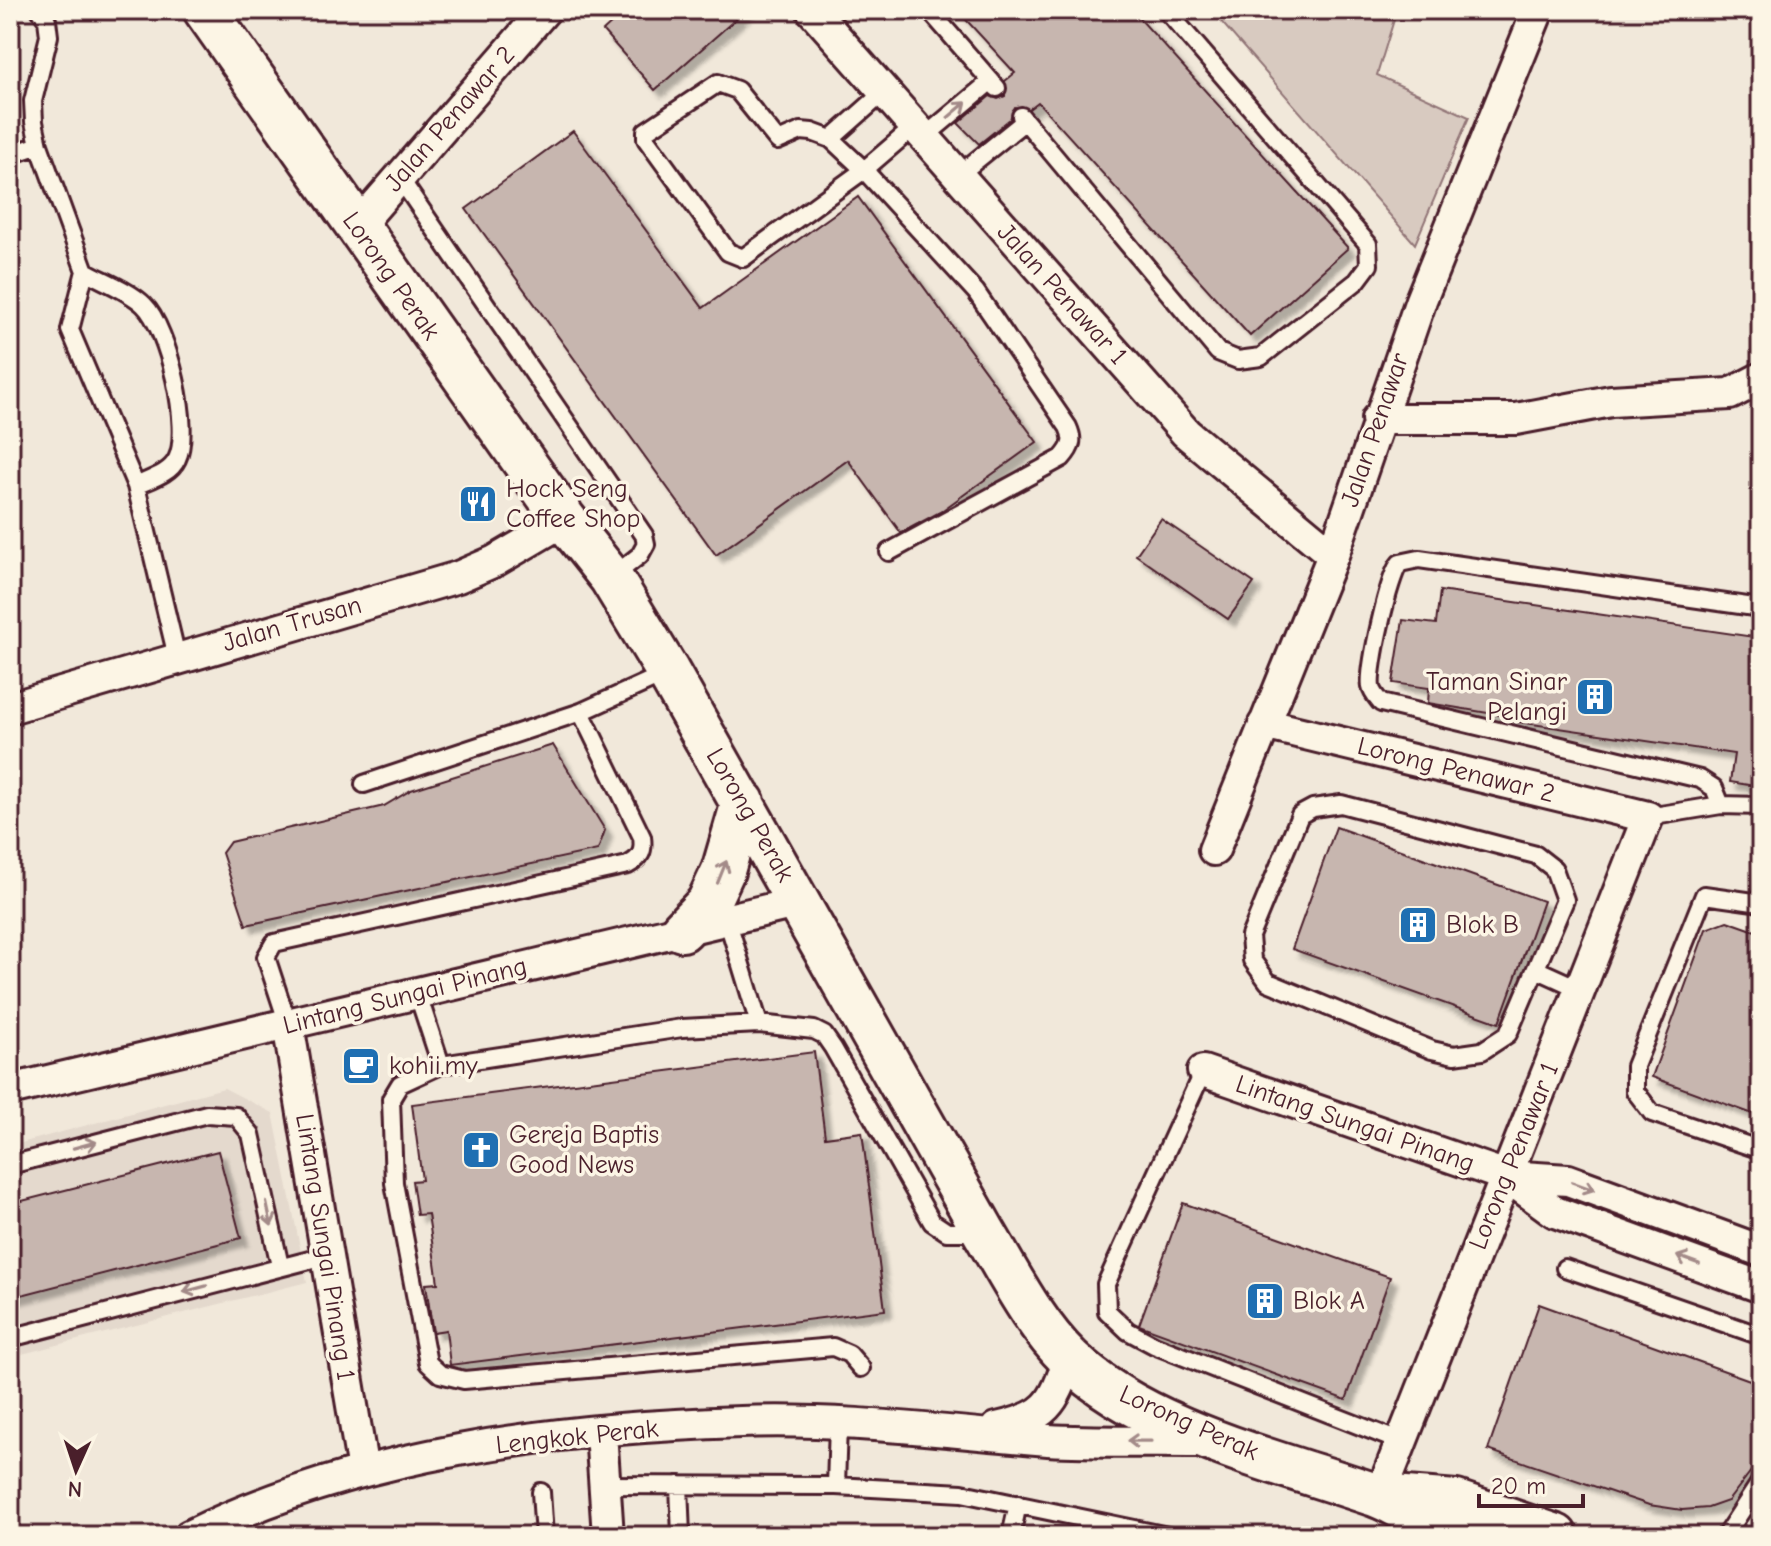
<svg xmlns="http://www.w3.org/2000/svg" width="1771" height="1546" viewBox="0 0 1771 1546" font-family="'Comic Neue',sans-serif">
	<defs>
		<filter id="shadow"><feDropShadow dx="7" dy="7" stdDeviation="2" flood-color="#0004"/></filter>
	</defs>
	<rect width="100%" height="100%" fill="#f1e8da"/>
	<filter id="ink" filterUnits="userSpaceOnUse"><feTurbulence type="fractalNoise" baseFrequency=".0125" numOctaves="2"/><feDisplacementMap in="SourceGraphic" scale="16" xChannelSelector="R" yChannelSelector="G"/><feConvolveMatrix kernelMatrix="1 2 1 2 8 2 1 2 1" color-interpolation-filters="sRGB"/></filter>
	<g filter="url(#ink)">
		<path fill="#e4d9cd" d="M224,1088L273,1113L307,1282L10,1357V1146Z"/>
		<path fill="#d8cac0" stroke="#917476" stroke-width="2" d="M1211,10H1397L1377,75L1469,117L1415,244Z"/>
		<path fill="#c7b6af" stroke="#4a1f2b" stroke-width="2" filter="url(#shadow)" d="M626,10H746L655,90L603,31Z
			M957,10H1132L1348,248L1250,336L1038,102L1029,109L1015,107L1010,119L979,144L958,123L990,96L998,99L1005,96V81L1015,73Z
			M573,131L703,308L858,197L1037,442L940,512L901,533L848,460L716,555L466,209Z
			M1161,519L1254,583L1228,619L1136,555Z
			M1440,591L1761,638V787L1730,782L1734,754L1505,720L1506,716L1428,703L1429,688L1393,683L1403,620L1436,624Z
			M553,745L605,830L598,850L246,925L222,853L230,842L384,806L411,790Z
			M1336,827L1543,901L1499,1023L1292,949Z
			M1727,921L1761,933V1117L1652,1077L1706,929Z
			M814,1052L825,1137L862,1132L885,1310L450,1365L446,1330L433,1332L431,1320L426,1284L438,1283L428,1214L417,1215L412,1181L422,1180L412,1104Z
			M218,1151L241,1238L10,1298V1204Z
			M1183,1203L1390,1277L1346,1400L1139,1325Z
			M1539,1304L1761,1384V1458L1728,1501L1708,1508L1682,1510L1649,1505L1488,1450Z"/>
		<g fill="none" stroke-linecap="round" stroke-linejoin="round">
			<defs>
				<path id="lane" d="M40,10L47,20L49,36L33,101L34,122L39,145L85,271L70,330L136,486L177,657
					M929,10L997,88
					M1021,116L1218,352L1238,360L1261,357L1357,281L1369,265L1368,244L1166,10
					M923,138L991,81
					M831,139L884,92
					M10,155L39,145
					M957,176L1025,121
					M399,177L644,535L646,544L640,555L612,577
					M85,271C103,281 130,291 144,305C168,328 192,429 177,459C170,474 150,479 136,486
					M889,552L1062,458C1072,447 1074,440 1068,427L976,292L864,170L831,139L812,132L801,131L778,141L737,90L718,83L646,131V139L728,252L743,258L864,170L914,127
					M364,784L581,712L667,673
					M1341,804L1536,855L1554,869L1565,900L1508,1034L1482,1051L1454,1055L1432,1050L1268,982L1252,960L1250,936L1300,815L1313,808Z
					M1721,805L1714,788L1700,779L1381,703C1377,698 1372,693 1371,687C1368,670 1389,574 1400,563L1419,559L1761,608
					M1648,817L1721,805L1761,806
					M1761,903L1704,895L1635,1066V1091L1652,1113L1761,1150
					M727,919L759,1024
					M1538,970L1580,989
					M417,992L441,1065L682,1028L759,1024L814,1030L824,1035L833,1048L932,1222L947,1232H983
					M288,1024L266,957L274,943L628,865C641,858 644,851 642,837L581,712
					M441,1065L400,1084L391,1099L394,1183L428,1363L440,1374L464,1380L833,1347L849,1354L861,1368
					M1203,1071L1106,1284L1107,1311L1128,1331L1154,1345L1401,1442
					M10,1165L207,1114L236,1116L251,1134L280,1266
					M1565,1268L1761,1336
					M10,1338L325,1256
					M604,1485L836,1486L962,1493L1168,1536
					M679,1485L681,1536
					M836,1486L838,1424
					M541,1492L544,1536
					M1011,1536L1018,1504
					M1725,1536L1761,1481"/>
				<path id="street" d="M812,10L1186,433L1333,555
					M356,228L545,10
					M1377,419H1516L1611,401L1730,394L1761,378
					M10,708L458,577L495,561L565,520
					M1264,724L1648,817L1380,1496
					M1214,850L1333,555L1421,300L1538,10
					M288,1024L363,1471
					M1203,1071L1506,1176L1568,1180L1761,1251
					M10,1090L800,902
					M1506,1176L1555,1212L1761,1287
					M997,1428C1046,1417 1054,1405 1069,1358
					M601,1432L608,1536
					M189,1536C357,1453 555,1428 741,1422C843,1418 946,1432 1048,1440C1098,1443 1149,1441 1199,1442"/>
				<path id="secondary" d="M205,10L565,520L611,578L668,672L984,1232C1009,1274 1034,1324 1070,1359C1142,1430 1280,1462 1375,1495C1403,1505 1427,1526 1456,1536
					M682,930L708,903L723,871L743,802
					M1393,1497L1456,1502L1556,1536"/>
			</defs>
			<use href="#lane" stroke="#4a1f2b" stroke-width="22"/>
			<use href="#street" stroke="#4a1f2b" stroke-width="36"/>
			<use href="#secondary" stroke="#4a1f2b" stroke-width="48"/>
			<use href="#lane" stroke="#fcf5e5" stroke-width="16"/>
			<use href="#street" stroke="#fcf5e5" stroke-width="30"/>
			<use href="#secondary" stroke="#fcf5e5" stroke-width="42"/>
		</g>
		<defs><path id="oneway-shaft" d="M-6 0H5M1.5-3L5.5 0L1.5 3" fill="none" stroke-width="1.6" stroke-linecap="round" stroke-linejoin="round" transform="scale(2)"/></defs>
		<g stroke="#a38a88">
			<use href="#oneway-shaft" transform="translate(957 110) rotate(-40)"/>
			<use href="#oneway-shaft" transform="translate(722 872) rotate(-68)"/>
			<use href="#oneway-shaft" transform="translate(85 1145) rotate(-15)"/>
			<use href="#oneway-shaft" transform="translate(1583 1186) rotate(20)"/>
			<use href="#oneway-shaft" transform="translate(269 1214) rotate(78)"/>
			<use href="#oneway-shaft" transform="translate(1688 1260) rotate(-160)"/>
			<use href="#oneway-shaft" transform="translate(195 1289) rotate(165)"/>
			<use href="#oneway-shaft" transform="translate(1139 1441) rotate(-179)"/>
		</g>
	</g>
	<defs>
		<symbol id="restaurant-square" viewBox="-11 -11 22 22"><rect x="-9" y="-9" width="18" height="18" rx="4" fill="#1f6fb2" stroke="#fcf5e5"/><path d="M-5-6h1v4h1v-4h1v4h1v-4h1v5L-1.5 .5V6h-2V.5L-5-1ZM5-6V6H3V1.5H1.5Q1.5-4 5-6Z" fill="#fff"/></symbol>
		<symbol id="building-square" viewBox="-11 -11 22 22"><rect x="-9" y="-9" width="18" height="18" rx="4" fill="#1f6fb2" stroke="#fcf5e5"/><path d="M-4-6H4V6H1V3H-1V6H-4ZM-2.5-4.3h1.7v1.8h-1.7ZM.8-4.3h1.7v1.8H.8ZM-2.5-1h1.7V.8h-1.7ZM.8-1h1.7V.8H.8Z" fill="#fff"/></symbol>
		<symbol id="cafe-square" viewBox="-11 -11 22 22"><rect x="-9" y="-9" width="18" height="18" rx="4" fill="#1f6fb2" stroke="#fcf5e5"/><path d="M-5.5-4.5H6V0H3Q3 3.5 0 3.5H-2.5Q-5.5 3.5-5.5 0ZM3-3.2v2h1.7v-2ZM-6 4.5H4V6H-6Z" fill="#fff"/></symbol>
		<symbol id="church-square" viewBox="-11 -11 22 22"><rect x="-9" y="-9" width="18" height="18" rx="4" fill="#1f6fb2" stroke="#fcf5e5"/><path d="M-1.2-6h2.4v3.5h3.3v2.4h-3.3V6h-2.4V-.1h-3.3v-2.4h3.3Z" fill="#fff"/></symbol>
	</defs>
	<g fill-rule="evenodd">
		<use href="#restaurant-square" x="456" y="482" width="44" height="44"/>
		<use href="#building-square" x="1573" y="675" width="44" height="44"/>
		<use href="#building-square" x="1396" y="903" width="44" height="44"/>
		<use href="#cafe-square" x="339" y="1044" width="44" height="44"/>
		<use href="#church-square" x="459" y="1128" width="44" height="44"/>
		<use href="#building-square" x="1243" y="1279" width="44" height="44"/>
	</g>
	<g text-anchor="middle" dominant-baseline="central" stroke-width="7" stroke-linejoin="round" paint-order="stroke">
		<g font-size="26" fill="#4a1f2b" stroke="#fcf5e5">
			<text transform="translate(450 119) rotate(-49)">Jalan Penawar 2</text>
			<text transform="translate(391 276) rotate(55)">Lorong Perak</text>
			<text transform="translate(1062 294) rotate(48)">Jalan Penawar 1</text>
			<text transform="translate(1375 430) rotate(-71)">Jalan Penawar</text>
			<text transform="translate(292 624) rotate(-16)">Jalan Trusan</text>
			<text transform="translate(1456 770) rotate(14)">Lorong Penawar 2</text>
			<text transform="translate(750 815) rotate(60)">Lorong Perak</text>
			<text transform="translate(405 996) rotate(-14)">Lintang Sungai Pinang</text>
			<text transform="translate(1355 1124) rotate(19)">Lintang Sungai Pinang</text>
			<text transform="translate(1514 1156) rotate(-68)">Lorong Penawar 1</text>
			<text transform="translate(325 1247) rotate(81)">Lintang Sungai Pinang 1</text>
			<text transform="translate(1189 1423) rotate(24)">Lorong Perak</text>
			<text transform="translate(577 1437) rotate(-6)">Lengkok Perak</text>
		</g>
		<g font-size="26" fill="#4a1f2b" stroke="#fcf5e5" text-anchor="start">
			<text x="506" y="489">Hock Seng<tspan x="506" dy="30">Coffee Shop</tspan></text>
			<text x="1567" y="682" text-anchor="end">Taman Sinar<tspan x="1567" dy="30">Pelangi</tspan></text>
			<text x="1446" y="925">Blok B</text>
			<text x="389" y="1066">kohii.my</text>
			<text x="509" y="1135">Gereja Baptis<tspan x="509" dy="30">Good News</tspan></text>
			<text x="1293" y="1301">Blok A</text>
		</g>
	</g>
	<rect width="1771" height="1546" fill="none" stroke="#fcf5e5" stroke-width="40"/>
	<rect x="20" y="20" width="1731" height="1506" fill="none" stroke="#4a1f2b" stroke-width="3" filter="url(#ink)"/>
	<g transform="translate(76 1470) rotate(183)" stroke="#fcf5e5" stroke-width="6" paint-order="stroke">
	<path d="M0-6L14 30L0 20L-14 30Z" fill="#4a1f2b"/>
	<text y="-12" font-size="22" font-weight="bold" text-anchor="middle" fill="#4a1f2b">N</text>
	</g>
	<path d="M1479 1494v12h104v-12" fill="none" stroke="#4a1f2b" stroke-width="4"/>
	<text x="1491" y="1494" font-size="24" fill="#4a1f2b" stroke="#fcf5e5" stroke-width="6" paint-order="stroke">20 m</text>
</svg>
